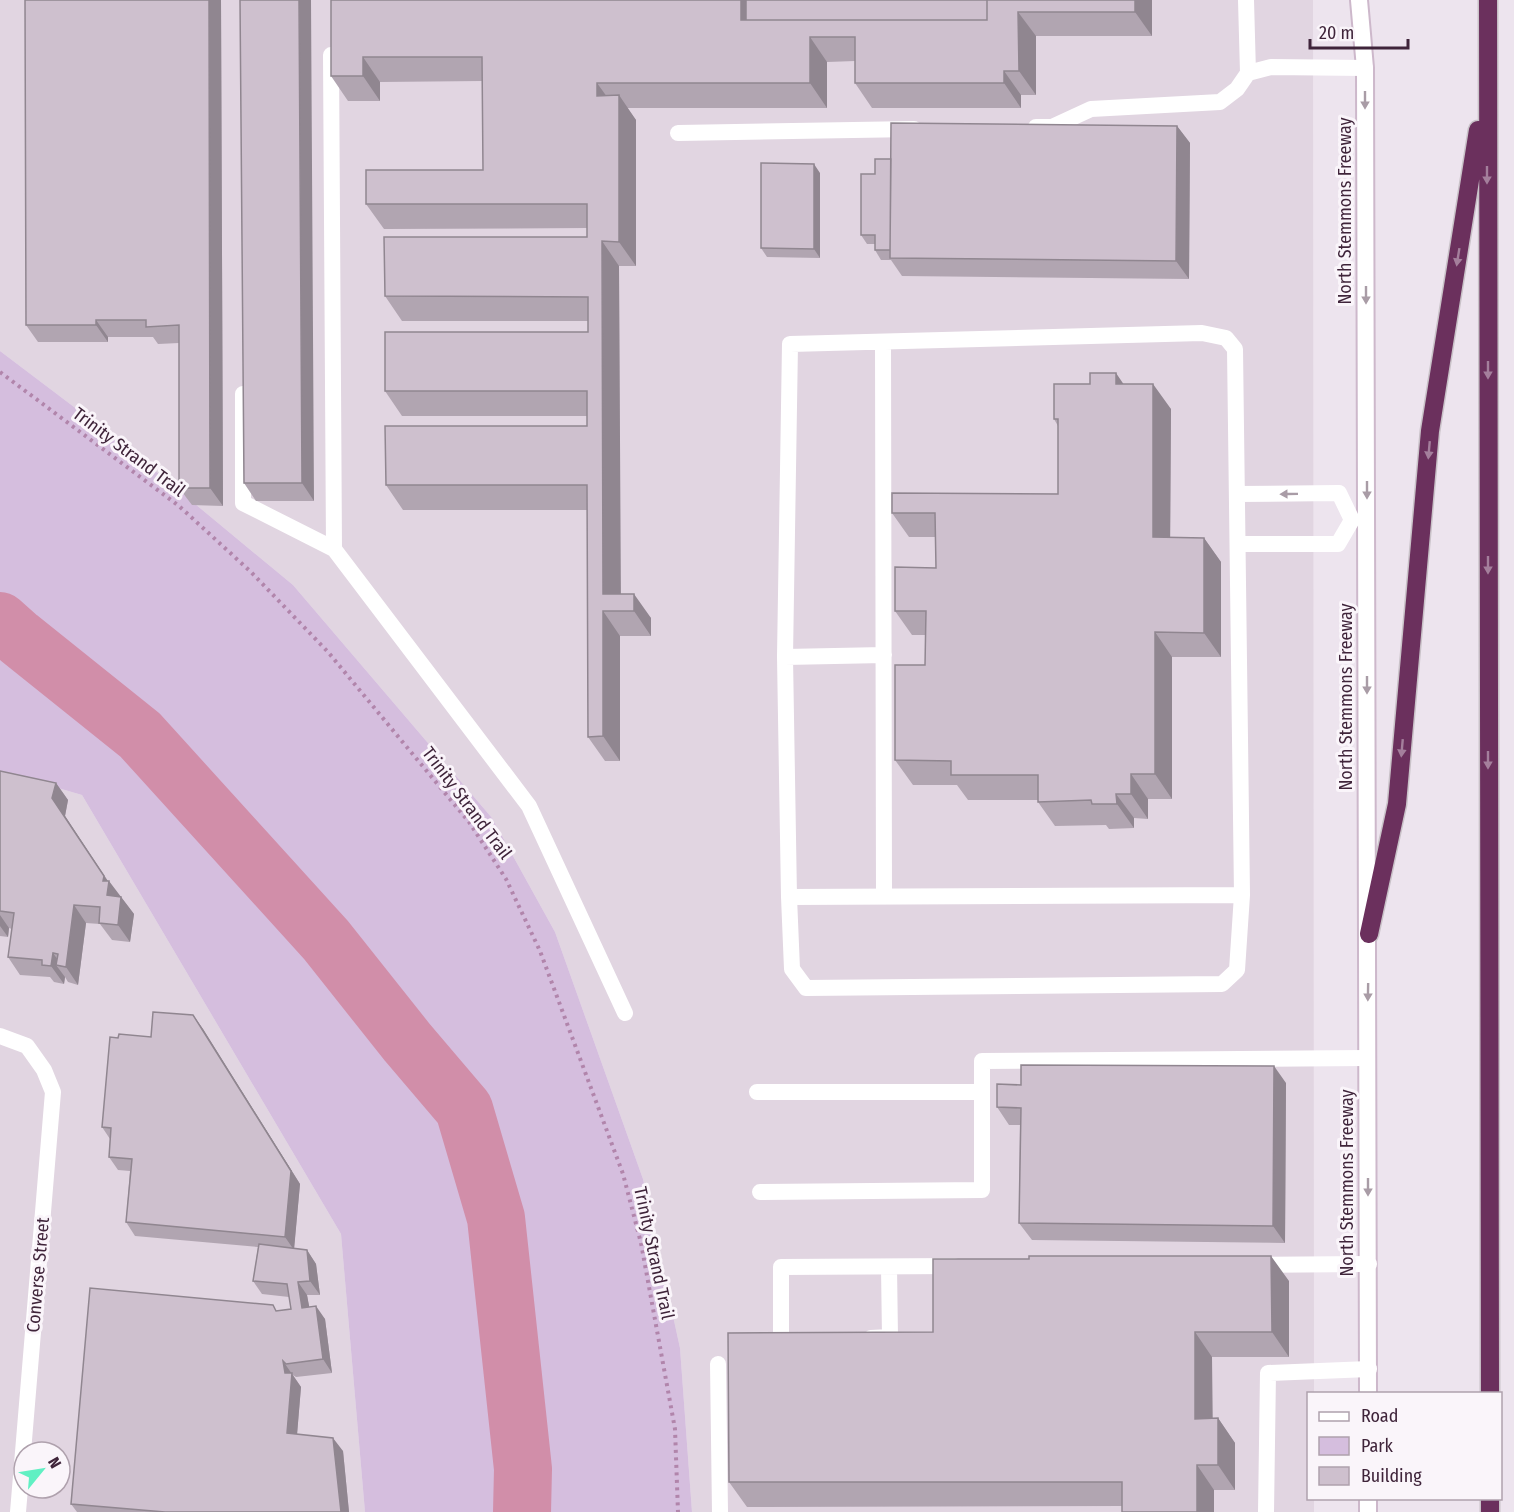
<svg xmlns="http://www.w3.org/2000/svg" width="1514" height="1512" viewBox="0 0 1514 1512" font-family="'Fira Sans Condensed',sans-serif">
	<rect width="100%" height="100%" fill="#ede4ee"/>
	<path fill="#e1d5e1" fill-rule="evenodd" d="M0,0H1313L1314,1393L1308,1394V1498L1314,1499V1512H692L680,1348L643,1179L555,932L492,818L293,585L119,441L0,351Z
		M0,771L82,795L341,1234L365,1512H0ZM24,1452H60V1488H24Z"/>
	<path fill="#d5bede" d="M0,351L119,441L293,585L492,818L555,932L643,1179L680,1348L692,1512H365L341,1234L82,795L0,771Z"/>
	<g fill="none" stroke-linecap="round" stroke-linejoin="round">
		<path stroke="#d18ea9" stroke-width="58" d="M0,621L19,638L140,735L326,940L407,1042L464,1109L496,1218L523,1469L522,1512"/>
		<defs>
			<path id="secondary" d="M1359,0L1365,68L1368,1394
				M1368,1512V1498"/>
			<path id="motorway" d="M1488,0L1490,1394
				M1369,934L1397,804L1430,431L1478,130
				M1490,1498V1512"/>
		</defs>
		<use href="#secondary" stroke="#cdb8cb" stroke-width="20"/>
		<use href="#motorway" stroke="#c9c2c8" stroke-width="21"/>
		<path stroke="#b185ab" stroke-width="4" stroke-dasharray="3 4.5" stroke-linecap="butt" d="M0,372L179,506L251,572L328,652L469,822L506,879L540,951L623,1174L641,1243L675,1429L678,1512"/>
		<path stroke="#fff" stroke-width="16" d="M331,55L334,549L529,806L625,1013
			M1248,73L1271,67L1365,68
			M1036,127H1052L1091,109L1220,102L1237,89L1248,73L1246,0
			M678,133L914,129
			M1202,333L1226,338L1235,349L1242,895L1237,970L1222,984L806,988L792,969L789,897L785,657L790,344Z
			M883,342L884,896
			M243,394V503L334,549
			M1237,494L1339,493L1352,520
			M1238,544H1338L1352,520
			M785,657L884,655
			M789,897L1242,895
			M757,1092H982
			M760,1192L982,1190V1061L1367,1058
			M1255,1265L1369,1264
			M871,1338L890,1337L889,1267
			M794,1341H781V1267L954,1266
			M718,1364L720,1512
			M1266,1512L1268,1373L1369,1369"/>
		<path stroke="#fff" stroke-width="16" d="M0,1036L27,1046L44,1070L53,1092L18,1512"/>
		<use href="#secondary" stroke="#fff" stroke-width="16"/>
		<use href="#motorway" stroke="#6b305d" stroke-width="18"/>
	</g>
	<path fill="#b1a5b1" d="M221,0L223,506L192,505L179,488V343L158,344L153,337H108V342H38L26,325Z
		M240,0L314,501H256L244,483Z
		M331,0H1152V36H1036V95H1021V108H872L855,83V61L827,62V108H627L636,120V266H619L620,594L651,618V636H620V761H605L588,737L587,510H403L386,485L587,426V416H402L385,391L588,332V321H402L385,296L587,237V228L384,229L366,204L483,170L482,81L380,82V101H348L331,76Z
		M1177,126L1190,143L1189,279L902,276L891,260H881L875,250V244H867L861,235L891,159Z
		M820,173V258L767,257L761,248Z
		M1123,384L1171,409L1170,538H1204L1221,562V657H1172V799H1148V819L1134,818V828L1109,829L1106,825L1055,826L1038,802V800H968L957,785H913L895,760L925,665V635H912L895,611L936,568V537H909L892,513L1058,494V426L1054,419Z
		M0,771L56,783L68,800L65,816L108,881L120,897H121L134,914L130,942L112,940L100,924L86,923L78,985L68,982L65,977L64,984L54,982L50,977L20,975L8,957L12,929L9,928L8,937L0,936Z
		M193,1015L203,1029L300,1184L294,1248L307,1250L316,1264L320,1295H307L309,1307L325,1319L332,1373L296,1377L293,1375L301,1387L297,1434L343,1451L349,1512H77L71,1504L278,1311L291,1309L289,1297L262,1294L253,1281L258,1247L135,1236L126,1222L130,1171L118,1170L109,1157L110,1139L102,1127L118,1038L151,1037Z
		M1286,1083L1285,1243L1032,1240L1019,1223L1020,1125H1009L997,1107L1021,1085Z
		M1289,1281V1357H1212V1418H1218L1235,1443V1490H1214L1122,1506L747,1507L729,1482L933,1332Z"/>
	<path fill="#908690" d="M209,0H221L223,506L210,488Z
		M299,0H311L314,501L302,483Z
		M741,0H758V27L741,20Z
		M1135,0H1152V36L1135,12Z
		M1018,12L1036,36V95L1019,71Z
		M810,37L827,62V108L810,83Z
		M363,57L380,82V101L363,76Z
		M1004,71L1021,95V108L1004,83Z
		M597,83L615,108L597,96Z
		M619,95L636,120V266L619,242Z
		M1177,126L1190,143L1189,279L1176,261Z
		M814,164L820,173V258L814,249Z
		M602,241L619,266L621,611L603,594Z
		M96,320L108,337V342L96,325Z
		M1116,373L1133,398L1116,384Z
		M1153,384L1171,409L1170,562L1153,537Z
		M1204,538L1221,562V657L1204,633Z
		M634,594L651,618V636L634,611Z
		M603,611L620,636V761L603,736Z
		M1155,632L1172,657V799L1155,774Z
		M1131,774L1148,799V819L1131,794Z
		M56,783L68,800L65,816L109,883V881L134,914L130,942L118,925L107,895L103,881L52,798Z
		M1116,794L1134,818V828L1117,804Z
		M74,905L86,923L78,985L66,967Z
		M0,915L9,928L8,937L0,926Z
		M53,953L63,967L56,965L65,977L64,984L51,966Z
		M193,1015L203,1029L300,1184L294,1250L285,1237Z
		M1274,1066L1286,1083L1285,1243L1273,1226Z
		M307,1250L316,1264L320,1295L310,1281Z
		M1271,1256L1289,1281V1357L1272,1332Z
		M298,1282L307,1295L312,1321L302,1308Z
		M316,1306L325,1319L332,1373L323,1359Z
		M1195,1332L1212,1357L1213,1443L1195,1419Z
		M283,1361L301,1387L296,1447L287,1433L285,1373Z
		M1218,1418L1235,1443V1490L1218,1465Z
		M333,1438L343,1451L349,1512H341Z
		M1197,1465L1214,1490V1512H1197Z"/>
	<path fill="#cec0ce" stroke="#908690" stroke-width="1.5" d="M25,0H209L210,488H179V325L146,327V320H96V325H26Z
		M240,0H299L302,483H244Z
		M331,0H741V20H987V0H1135V12H1018L1019,71H1004V83H855V37H810V83H597V96L619,95V242L602,241L603,594H634V611H603V736L588,737L587,485H386L385,426H587V391H385V332H588V297L385,296L384,237H587V204H366V170H483L482,57H363V76H331Z
		M746,0H987V20H746Z
		M891,123L1177,126L1176,261L890,258Z
		M875,159H891L890,250H875V235H861V174H875Z
		M761,163L814,164V249L761,248Z
		M1090,373H1116V384H1153V537L1204,538V633L1155,632V774H1131V794H1116L1117,804H1092L1091,800L1038,802V775H951V761L895,760V665H925L926,611H895V567L936,568L935,513H892V493L1058,494V419H1054V384H1090Z
		M0,771L56,783L52,798L104,876L103,881H109L107,895L121,897L118,925L99,923L100,907L74,905L66,967L56,965L58,954L53,953L51,966L42,965V960L8,957L14,913L0,911Z
		M153,1012L193,1015L291,1171L285,1237L126,1222L132,1159L109,1157L111,1128L102,1127L110,1037L118,1038L119,1034L151,1037Z
		M1021,1065L1274,1066L1273,1226L1019,1223L1021,1108L997,1107V1084L1021,1085Z
		M259,1244L307,1250L310,1281L298,1282L302,1308L316,1306L323,1359L286,1364L283,1361L285,1373H292L287,1433L333,1438L341,1512H165L71,1504L90,1288L273,1305L276,1311L291,1309L287,1284L253,1281Z
		M1029,1256H1271L1272,1332H1195V1419L1218,1418V1465H1197V1512H1122V1482H729L728,1333L933,1332V1259H1029Z"/>
	<defs><path id="oneway-solid" d="M-6-.8H1V-3.2L6.5 0L1 3.2V.8H-6Z" transform="scale(1.5)"/></defs>
	<g fill="#a99ca6">
		<use href="#oneway-solid" transform="translate(1365 100) rotate(90)"/>
		<use href="#oneway-solid" transform="translate(1366 295) rotate(90)"/>
		<use href="#oneway-solid" transform="translate(1367 490) rotate(90)"/>
		<use href="#oneway-solid" transform="translate(1289 494) rotate(179)"/>
		<use href="#oneway-solid" transform="translate(1367 685) rotate(90)"/>
		<use href="#oneway-solid" transform="translate(1368 992) rotate(91)"/>
		<use href="#oneway-solid" transform="translate(1368 1187) rotate(90)"/>
	</g>
	<g fill="#a47f9c">
		<use href="#oneway-solid" transform="translate(1487 175) rotate(90)"/>
		<use href="#oneway-solid" transform="translate(1458 257) rotate(99)"/>
		<use href="#oneway-solid" transform="translate(1488 370) rotate(90)"/>
		<use href="#oneway-solid" transform="translate(1429 450) rotate(95)"/>
		<use href="#oneway-solid" transform="translate(1488 565) rotate(90)"/>
		<use href="#oneway-solid" transform="translate(1402 748) rotate(95)"/>
		<use href="#oneway-solid" transform="translate(1488 760) rotate(90)"/>
	</g>
	<g text-anchor="middle" dominant-baseline="central" stroke-width="6" stroke-linejoin="round" paint-order="stroke">
		<g font-size="18" fill="#3f243a" stroke="#faf5fa">
			<text transform="translate(1345 211) rotate(-90)">North Stemmons Freeway</text>
			<text transform="translate(129 452) rotate(37)">Trinity Strand Trail</text>
			<text transform="translate(1346 697) rotate(-90)">North Stemmons Freeway</text>
			<text transform="translate(467 803) rotate(53)">Trinity Strand Trail</text>
			<text transform="translate(1347 1183) rotate(-90)">North Stemmons Freeway</text>
			<text transform="translate(654 1253) rotate(78)">Trinity Strand Trail</text>
			<text transform="translate(38 1275) rotate(-85)">Converse Street</text>
		</g>
	</g>
	<rect x="1307" y="1392" width="195" height="108" fill="#faf5fa" stroke="#afa1ad" stroke-width="1.5"/>
	<rect x="1319" y="1412" width="30" height="9" fill="#ffffff" stroke="#afa1ad" stroke-width="1.5"/>
	<text x="1361" y="1422" font-size="18" fill="#3f243a">Road</text>
	<rect x="1319" y="1437" width="30" height="18" fill="#d5bede" stroke="#afa1ad" stroke-width="1.5"/>
	<text x="1361" y="1452" font-size="18" fill="#3f243a">Park</text>
	<rect x="1319" y="1467" width="30" height="18" fill="#cec0ce" stroke="#afa1ad" stroke-width="1.5"/>
	<text x="1361" y="1482" font-size="18" fill="#3f243a">Building</text>
	<g transform="translate(42 1470) rotate(60)"><circle r="28" fill="#faf5fa" stroke="#afa1ad" stroke-width="1.5"/>
	<path d="M0-4.5L10 22L0 15L-10 22Z" fill="#60f0c3"/>
	<text y="-9" font-size="16" font-weight="bold" text-anchor="middle" fill="#3f243a">N</text>
	</g>
	<path d="M1310 39v9h98v-9" fill="none" stroke="#3f243a" stroke-width="3"/>
	<text x="1319" y="39" font-size="18" fill="#3f243a" stroke="#faf5fa" stroke-width="4.5" paint-order="stroke">20 m</text>
</svg>
